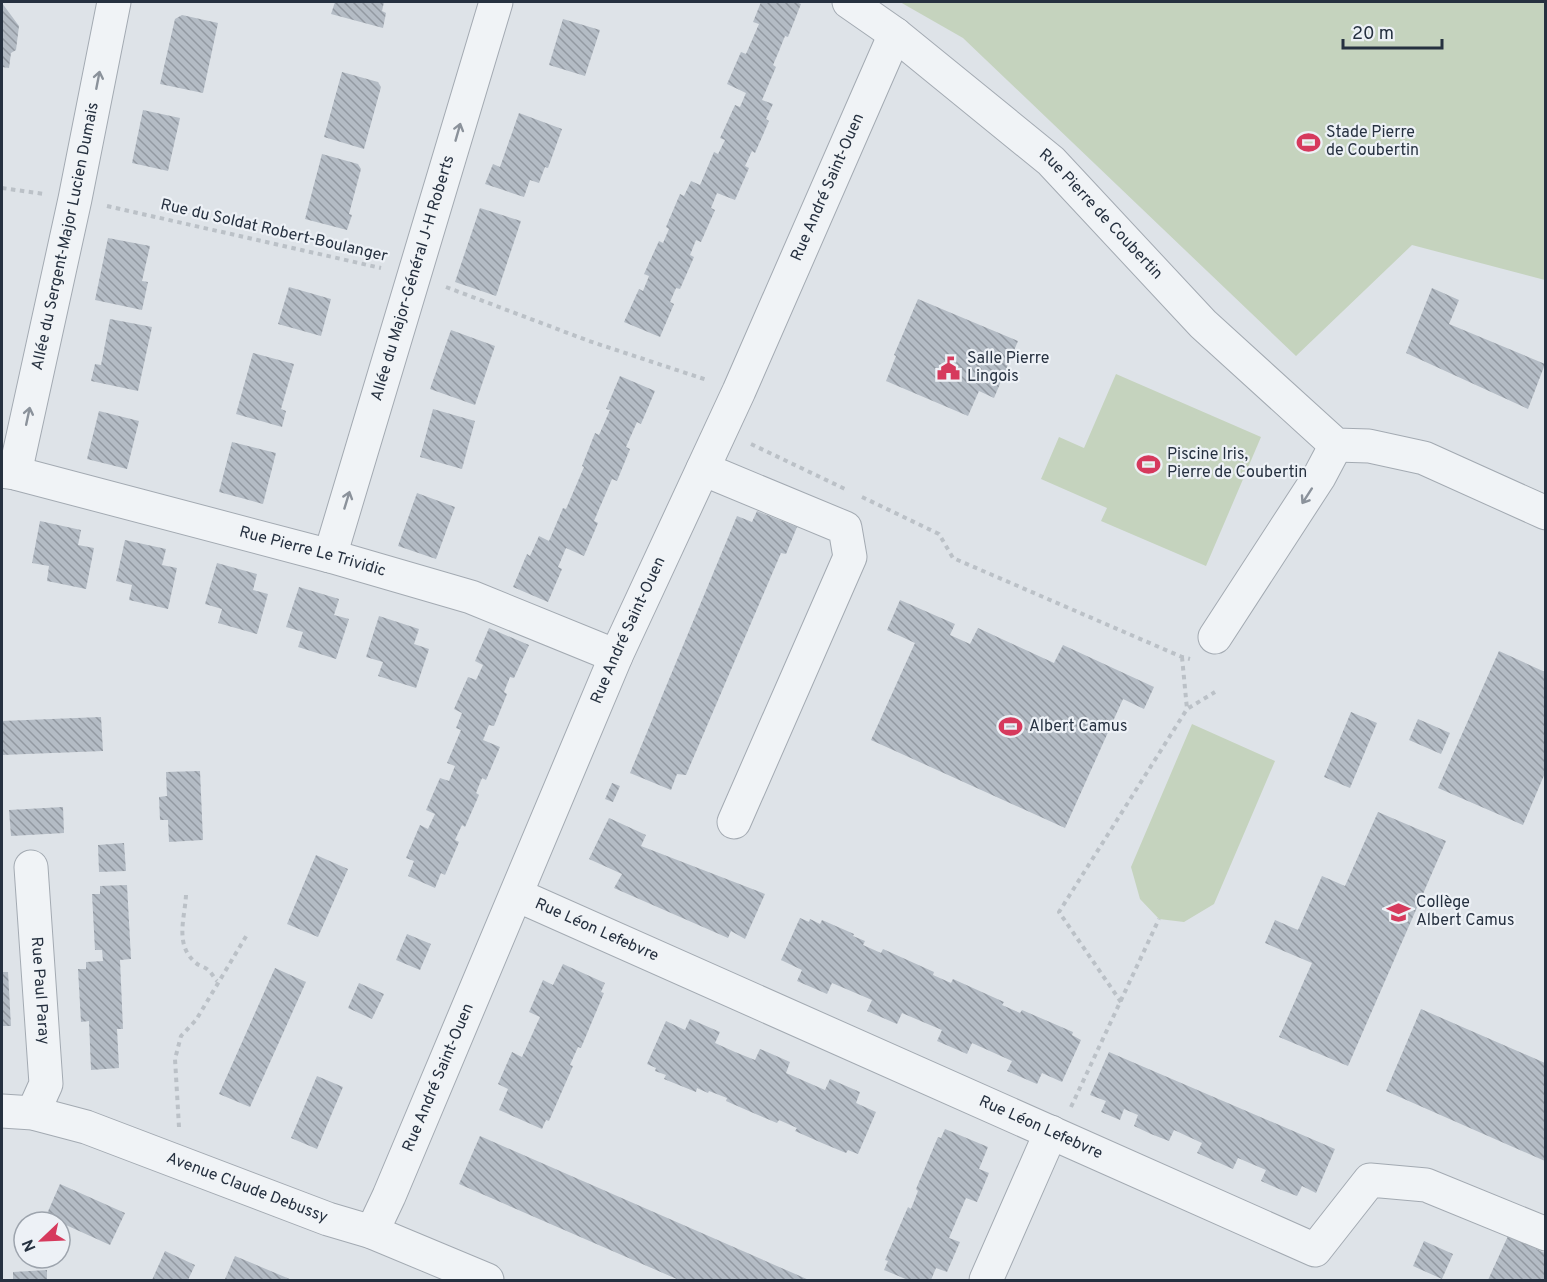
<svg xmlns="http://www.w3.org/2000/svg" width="1547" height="1282" viewBox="0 0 1547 1282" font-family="Overpass,sans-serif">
	<defs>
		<pattern id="building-back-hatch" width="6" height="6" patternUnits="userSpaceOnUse" patternTransform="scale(1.5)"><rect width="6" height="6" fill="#b4bcc5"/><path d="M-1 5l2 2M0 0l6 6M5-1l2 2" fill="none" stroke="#9299a1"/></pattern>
	</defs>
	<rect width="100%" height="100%" fill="#dee3e8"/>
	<path fill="#c5d3be" d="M900,2H1545V280L1412,245L1296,356L963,38Z
		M1116,374L1261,437L1206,566L1101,521L1107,508L1041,479L1059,437L1084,448Z
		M1192,724L1275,761L1214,904L1184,922L1159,919L1140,899L1131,867Z"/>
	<path fill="url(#building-back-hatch)" d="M335,2H384L382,11L386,13L383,28L331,14Z
		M761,2H796L801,4L788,37L785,36L779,51L773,65L776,67L762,100L773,104L766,119L769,121L755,153L752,151L745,166L749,168L735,200L717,193L711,208L715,210L701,242L696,240L690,255L694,257L680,289L676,288L670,302L674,304L660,337L624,322L639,289L643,291L649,276L644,274L659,241L663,243L669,229L666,227L680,194L684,196L691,181L700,185L714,152L718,154L725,140L720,138L735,105L740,107L746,93L727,84L741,52L746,54L759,24L753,22Z
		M2,3L19,26L16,50L11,53L9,68L2,67Z
		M182,15L218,23L203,93L160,84L175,19Z
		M563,19L600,30L585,76L549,65Z
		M342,72L378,82L381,87L364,149L324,137Z
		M143,110L180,118L168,171L132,163Z
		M519,113L562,129L548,168L545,167L539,183L530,180L524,197L485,184L493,164L500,167Z
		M322,154L358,164L361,169L349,214L352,215L347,230L305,219Z
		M480,208L521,221L496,296L455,282Z
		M108,238L150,246L142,281L148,282L142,310L95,300Z
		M289,287L331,299L321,336L278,324Z
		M1432,288L1459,300L1449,324L1545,364L1528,409L1406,353Z
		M918,299L1018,341L994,398L979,391L968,416L886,381L896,356L894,355Z
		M110,319L152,327L138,391L91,381L95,364L101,365Z
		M451,330L495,346L475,405L430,389Z
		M253,353L294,364L281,409L286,411L282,427L236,414Z
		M620,376L655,391L641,424L637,422L626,447L630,449L617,481L612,479L594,521L598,523L584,556L566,548L558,567L562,569L548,602L513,587L527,554L530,556L539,536L549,541L563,508L566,509L584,467L582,466L595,433L599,435L610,410L606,409Z
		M433,409L475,421L462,469L420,457Z
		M99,411L139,421L127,469L87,459Z
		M232,442L276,453L263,504L219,492Z
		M417,493L455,507L436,559L398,546Z
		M757,511L797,527L786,554L781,553L686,775L677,774L671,790L630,773L737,516L752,522Z
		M40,521L81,530L78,545L94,548L86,589L47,581L49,566L32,563Z
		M125,540L166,549L162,565L177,568L168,609L129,600L132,585L116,581Z
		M217,563L257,574L253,590L268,594L257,634L218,623L222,609L205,604Z
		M299,587L339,599L334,615L349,619L336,659L298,647L303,632L286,627Z
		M900,600L955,624L950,635L970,644L978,628L1054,663L1063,645L1154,687L1144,709L1123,699L1065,828L871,740L915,643L887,630Z
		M379,616L419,629L414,644L429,649L416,688L378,676L383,662L366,657Z
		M489,628L529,645L514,678L510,677L504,692L507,694L494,726L489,725L483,740L500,747L486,780L482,778L476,793L479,795L465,827L462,825L455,840L459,842L445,875L441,873L435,888L408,876L414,861L406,858L420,825L428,829L435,814L426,810L440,778L449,781L455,766L447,763L461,730L456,728L462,713L454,709L468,677L476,680L483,665L475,661Z
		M1499,651L1545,672V773L1523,825L1438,788Z
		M1351,712L1377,723L1350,788L1324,777Z
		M101,717L103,751L2,755V721Z
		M1418,719L1450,733L1441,754L1409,740Z
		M200,771L203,840L169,842L168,820H160L159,797L167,796L166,772Z
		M612,783L620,786L613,802L605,799Z
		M63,807L64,833L11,836L9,810Z
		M1378,812L1446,841L1348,1066L1279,1037L1312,963L1265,943L1275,920L1298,930L1322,876L1345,886Z
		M609,818L646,835L641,846L765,894L745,939L731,931L728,938L614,888L622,874L589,859Z
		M124,843L126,871L99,872L98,845Z
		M316,855L348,869L318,937L287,924Z
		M127,885L131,959L120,960L123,1029H117L119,1068L91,1070L89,1021L81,1022L78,969H86V962L103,961L102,950H95L92,894H100V886Z
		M800,918L809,922L810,919L820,924L822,920L854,934L853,936L865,941L863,945L881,953L883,949L934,972L933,975L951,983L953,979L1004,1002L1002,1005L1020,1013L1022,1010L1073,1032L1072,1035L1081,1040L1062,1082L1042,1073L1037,1084L1007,1071L1012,1061L972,1043L967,1054L937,1041L942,1030L923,1022L902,1013L897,1024L867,1011L872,1000L832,983L827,994L797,981L802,970L781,960Z
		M407,934L431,944L420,970L396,960Z
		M563,964L605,983L601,992L604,993L581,1048L578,1047L570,1065L573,1066L549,1121L546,1120L542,1129L499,1110L508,1089L498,1084L512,1052L522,1057L540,1017L529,1012L543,980L553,985Z
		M275,968L306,982L250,1107L219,1094Z
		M2,972H8L11,1026H2Z
		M359,983L384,994L372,1019L348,1008Z
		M1421,1009L1545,1063V1161L1386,1091Z
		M690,1019L720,1032L715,1043L735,1052L755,1060L760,1049L790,1062L786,1073L825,1090L830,1079L860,1092L856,1103L876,1112L858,1154L848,1150L846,1153L822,1143L795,1131L797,1128L779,1120L777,1123L751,1112L726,1101L727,1098L709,1091L708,1093L697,1088L696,1092L664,1079L666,1075L655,1071L656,1068L647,1064L666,1021L685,1030Z
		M1109,1052L1335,1149L1316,1193L1302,1186L1297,1196L1279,1189L1261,1181L1266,1170L1238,1158L1233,1169L1197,1153L1202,1143L1174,1130L1169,1141L1151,1134L1134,1126L1138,1115L1124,1109L1120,1120L1101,1112L1106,1101L1090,1095Z
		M317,1076L343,1087L317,1149L291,1138Z
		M945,1129L988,1147L979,1169L989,1173L977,1202L966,1198L949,1238L960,1242L947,1272L936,1268L931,1280H908L884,1270L888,1261L885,1260L908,1207L911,1209L918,1191L916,1189L938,1137L941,1138Z
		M480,1136L809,1280H679L459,1184Z
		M60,1184L125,1213L110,1245L46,1216Z
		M1508,1236L1545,1253V1280H1488Z
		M1424,1241L1453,1254L1442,1279L1413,1266Z
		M165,1251L195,1265L188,1280H152Z
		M235,1256L292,1280H228L225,1279Z
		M47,1270V1280H13V1272Z"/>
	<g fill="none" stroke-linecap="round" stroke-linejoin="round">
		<defs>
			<g id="minor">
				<path id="s1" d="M849,2L895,34L1051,161L1203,324L1336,445L1369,446L1424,458L1546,513"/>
				<path d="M703,469L845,528L850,557L734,822"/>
				<path id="s2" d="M2,471L15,473L330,556L471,597L616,656"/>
				<path id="s3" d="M15,473L75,199L114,2"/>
				<path id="s4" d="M330,556L496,2"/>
				<path d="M1215,637L1319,477L1336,445"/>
				<path id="s5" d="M31,867L46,1084L33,1113"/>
				<path id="s6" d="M517,895L1315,1250L1370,1180L1426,1185L1546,1234"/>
				<path id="s7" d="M2,1111L33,1113L86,1127L328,1219L372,1232L487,1280"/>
				<path id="s8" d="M372,1232L389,1196L616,656L739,391L895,34"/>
				<path d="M986,1280L1051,1132"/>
			</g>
		</defs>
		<use href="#minor" stroke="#a3aab2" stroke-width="35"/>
		<path stroke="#bbc1c7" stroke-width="4" stroke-dasharray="4.5 4.5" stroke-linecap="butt" d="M2,188L44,194
			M107,206L381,268
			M446,287L589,341L707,380
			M751,444L845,489
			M862,497L939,534L953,558L1182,657L1190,659
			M1182,657L1187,709
			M186,895C185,918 174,945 196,963C199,966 205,967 208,970C212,973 214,978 217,981
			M1121,1002L1059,912L1187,709L1215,692
			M1071,1107L1159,919
			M179,1127L175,1059L181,1036L196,1020L248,933"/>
		<use href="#minor" stroke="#f0f3f6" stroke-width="33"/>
	</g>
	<defs><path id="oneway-shaft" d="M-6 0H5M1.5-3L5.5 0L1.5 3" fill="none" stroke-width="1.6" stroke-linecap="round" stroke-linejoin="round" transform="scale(1.5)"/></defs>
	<g stroke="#8b929b">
		<use href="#oneway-shaft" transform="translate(98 80) rotate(-79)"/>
		<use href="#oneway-shaft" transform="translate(458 132) rotate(-74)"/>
		<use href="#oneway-shaft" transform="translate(28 416) rotate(-78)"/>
		<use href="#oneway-shaft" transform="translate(1307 496) rotate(123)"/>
		<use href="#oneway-shaft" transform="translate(347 500) rotate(-73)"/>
	</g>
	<defs>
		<symbol id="stadium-bare" viewBox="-9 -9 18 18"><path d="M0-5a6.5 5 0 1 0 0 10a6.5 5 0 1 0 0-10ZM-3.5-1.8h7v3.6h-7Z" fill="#d63a5d" stroke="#edf1f6" stroke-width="2.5" paint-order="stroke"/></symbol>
		<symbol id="civic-bare" viewBox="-9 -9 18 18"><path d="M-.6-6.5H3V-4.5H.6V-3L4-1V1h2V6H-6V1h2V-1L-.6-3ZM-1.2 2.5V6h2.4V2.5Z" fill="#d63a5d" stroke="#edf1f6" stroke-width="2.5" paint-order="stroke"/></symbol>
		<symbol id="school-bare" viewBox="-9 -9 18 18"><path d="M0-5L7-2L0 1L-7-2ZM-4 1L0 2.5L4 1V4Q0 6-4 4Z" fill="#d63a5d" stroke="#edf1f6" stroke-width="2.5" paint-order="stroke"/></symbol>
	</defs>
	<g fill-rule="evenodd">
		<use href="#stadium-bare" x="1292" y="126" width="33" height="33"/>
		<use href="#civic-bare" x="932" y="352" width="33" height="33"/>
		<use href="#stadium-bare" x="1132" y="448" width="33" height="33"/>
		<use href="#stadium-bare" x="994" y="710" width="33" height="33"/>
		<use href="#school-bare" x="1382" y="896" width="33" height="33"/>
	</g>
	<g text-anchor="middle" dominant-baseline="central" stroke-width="4.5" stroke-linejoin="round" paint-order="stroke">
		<g font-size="16" fill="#263140" stroke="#edf1f6" text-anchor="start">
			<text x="1326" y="133">Stade Pierre<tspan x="1326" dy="18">de Coubertin</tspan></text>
			<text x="967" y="359">Salle Pierre<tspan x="967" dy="18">Lingois</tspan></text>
			<text x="1167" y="455">Piscine Iris,<tspan x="1167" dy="18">Pierre de Coubertin</tspan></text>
			<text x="1029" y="727">Albert Camus</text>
			<text x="1416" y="903">Collège<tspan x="1416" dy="18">Albert Camus</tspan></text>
		</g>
		<g font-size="16" fill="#263140" stroke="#edf1f6">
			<text stroke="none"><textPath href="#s8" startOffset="1140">Rue André Saint-Ouen</textPath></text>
			<text stroke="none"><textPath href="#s1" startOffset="330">Rue Pierre de Coubertin</textPath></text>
			<text transform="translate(274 231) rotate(13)">Rue du Soldat Robert-Boulanger</text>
			<text stroke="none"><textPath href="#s3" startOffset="242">Allée du Sergent-Major Lucien Dumais</textPath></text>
			<text stroke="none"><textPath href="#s4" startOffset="290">Allée du Major-Général J-H Roberts</textPath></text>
			<text stroke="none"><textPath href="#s2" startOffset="321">Rue Pierre Le Trividic</textPath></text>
			<text stroke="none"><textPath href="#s8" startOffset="654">Rue André Saint-Ouen</textPath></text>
			<text stroke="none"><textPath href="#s6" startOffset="87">Rue Léon Lefebvre</textPath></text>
			<text stroke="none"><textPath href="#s5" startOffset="124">Rue Paul Paray</textPath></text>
			<text stroke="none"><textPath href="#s8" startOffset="168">Rue André Saint-Ouen</textPath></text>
			<text stroke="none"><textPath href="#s6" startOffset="573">Rue Léon Lefebvre</textPath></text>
			<text stroke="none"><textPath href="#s7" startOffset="258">Avenue Claude Debussy</textPath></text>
		</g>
	</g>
	<rect width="1547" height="1282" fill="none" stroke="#263140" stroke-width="6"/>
	<g transform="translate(42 1240) rotate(247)"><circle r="28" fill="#edf1f6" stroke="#9da4ad" stroke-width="1.5"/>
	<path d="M0-4.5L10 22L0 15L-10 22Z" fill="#d63a5d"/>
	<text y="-9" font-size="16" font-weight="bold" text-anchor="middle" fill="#263140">N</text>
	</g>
	<path d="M1343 39v9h99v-9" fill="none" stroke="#263140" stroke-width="3"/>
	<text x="1352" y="39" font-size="18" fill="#263140" stroke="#edf1f6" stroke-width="4.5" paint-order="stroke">20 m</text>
</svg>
